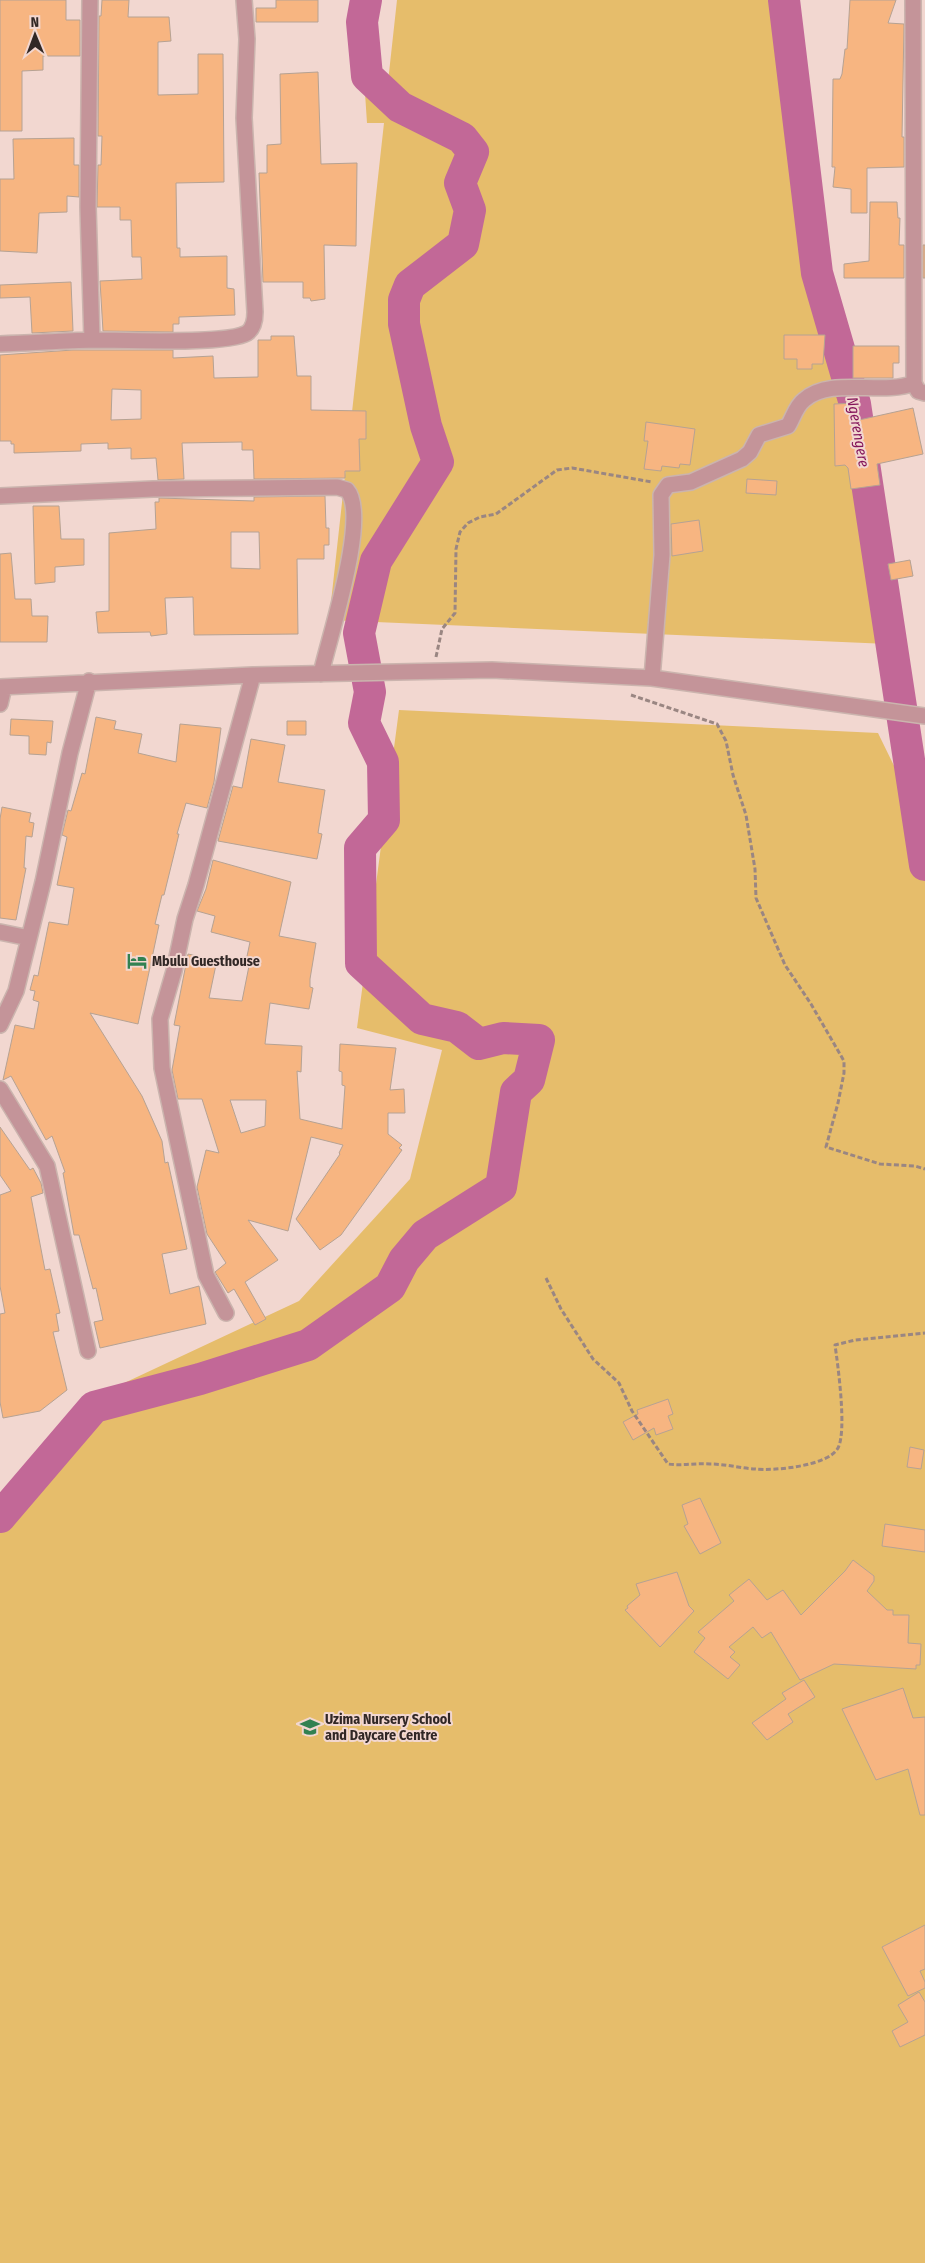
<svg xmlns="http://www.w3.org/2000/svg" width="925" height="2263" viewBox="0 0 925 2263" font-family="'Fira Sans Condensed',sans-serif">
	<rect width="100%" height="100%" fill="#f2d7d0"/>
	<path fill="#e6bd6b" d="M397,0H787L839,346L853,481L888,644L329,620L384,123H367L365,93L387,91Z
		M399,710L878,733L898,774L925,866V2263H0V1510L90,1399L299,1301L410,1179L442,1050L357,1028Z"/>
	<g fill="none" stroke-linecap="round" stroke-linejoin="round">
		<path stroke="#c26897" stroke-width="32" d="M784,0L817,273L855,404L925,865
			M0,1517L94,1407L200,1379L308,1345L390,1287L404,1260L425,1235L501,1187L516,1092L529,1080L539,1040L503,1038L479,1044L457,1027L422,1019L361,963L360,848L384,820L383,762L364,723L370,692L359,633L376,561L438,462L426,426L404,324V300L410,285L463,244L470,210L460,183L473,152L462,138L400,107L367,76L362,22L366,0"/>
	</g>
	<path fill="#f7b581" stroke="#b6a293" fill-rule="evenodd" d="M0,0H66V20H80V56H43V70L22,71V131H0Z
		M102,0H129L128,17H169L171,41L158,42V95L198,94V54H223L224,182L176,183L177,248H180V257L227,256V288L234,289L235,315L179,317V324H173V332L103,331L100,281L142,279L141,257H132L131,220H120V207H97L98,165H101L102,136H98L99,16H101Z
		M276,0H318V22H256V8H276Z
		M850,0H896L888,23L904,24L902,137H904V167L867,168V213H851V189L833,187L835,167H832L833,79H840L842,74L845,49H847Z
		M318,72L321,164L357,163L356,246L324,245L325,299L311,301L310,298H303V282H263L259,173H267V145L281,144L280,74Z
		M74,138V165H79V197L67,196V212L39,213L37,253L0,251V179H14L13,139Z
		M870,202H897L898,218H900L899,245H904V278H844V264L869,261Z
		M923,245H925V278H923Z
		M71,282L73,331L32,333L30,297L0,298V285Z
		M784,335H825L823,364H812V369H797V359H784Z
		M271,336H294L297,376H311V410L366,411V439H359L360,471H345V478L254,479L253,450H242V442L182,443L184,479L158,480L156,458L131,459V448L108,449V443L81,444V451L14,453V444H11V441H0V355L73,350H173V358L213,356L214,378L258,377V340H271ZM112,389L141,390V419L111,420Z
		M853,346H899V363H893V378H853Z
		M858,403L859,420L913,408L923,454L877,464L880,485L851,489L848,468L845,465L835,466L834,404Z
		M646,422L695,429L690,465L680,464L679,468L662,466L661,471L644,469L648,441H644Z
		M747,479L777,481L776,495L746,493Z
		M325,496L326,528H329V545H324V559H297L298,634L194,635L193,597L165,598L167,634L151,636L150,632L98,633L96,612L109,611V533L156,529L155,502H159V498L254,501V497ZM231,532H259L260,569L231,568Z
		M33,506H59L61,539H84V565L55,567V582L35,584Z
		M699,520L703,551L672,556L671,524Z
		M11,553L15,599H31L32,616H48L47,642H0V554Z
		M910,560L913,576L891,580L888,564Z
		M96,717L116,721L114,729L142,734L138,753L176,762L180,724L221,728L214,782L207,808L186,803L177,834H179L164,895H162L155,924L159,925L138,1024L90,1013L142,1096L162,1141L165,1163L168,1162L187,1249L162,1254L170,1294L199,1286L206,1324L100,1348L94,1322L103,1320L96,1288L93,1289L79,1235H74L63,1173L65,1172L52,1136L46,1140L11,1076L3,1080L15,1025L34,1029L39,1002L33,1000L35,991L30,990L34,975L38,976L49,922L68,925L74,888L57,885L67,837L62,835L68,810L71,811L82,773L85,774Z
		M11,719L53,721L51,743L47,742L46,755L29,754V736L10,735Z
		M287,721H306V735H287Z
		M251,739L285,745L278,782L325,790L318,833L322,834L317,859L218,841L233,786L242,788Z
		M2,807L31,813L29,822L34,823L32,837L26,836L24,868H26L16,920L0,918V819Z
		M213,860L291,882L279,936L316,943L310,979V987L313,988L309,1009L270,1003L265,1044L302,1046L301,1072L297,1071L300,1119L342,1129L345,1086L342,1085V1072L339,1071L340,1044L396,1048L390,1090L404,1089L405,1113H388V1134L402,1145L399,1148L402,1150L341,1235L320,1250L296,1219L340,1154L339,1153L343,1145L311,1137L288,1231L248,1220L278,1260L245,1282L266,1319L255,1325L234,1289L228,1293L215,1272L226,1263L207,1234L197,1187L206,1150L219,1153L202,1099H178L172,1070L180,1026L174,1025L188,954L217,960L209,998L242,1001L250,961H246L250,942L211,932L215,916L197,911L206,889ZM230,1100H266L265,1126L241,1133Z
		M0,1127L30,1170L33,1168L41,1183L43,1193L31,1197L45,1270L50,1269L60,1313L56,1314L59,1331L53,1332L67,1390L40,1411L3,1418L0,1402V1314L5,1313L0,1286V1195L11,1191L0,1175Z
		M668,1399L673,1414L668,1416L673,1429L656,1435L654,1428L633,1440L623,1422L638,1414L637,1410Z
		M910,1447L924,1450L921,1469L907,1467Z
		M700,1498L721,1543L700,1554L684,1526L688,1524L682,1505Z
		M885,1524L925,1530V1552L882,1546Z
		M853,1560L874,1576V1581L867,1591L887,1610H893V1615H909L908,1643L921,1644L920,1665H916V1669L834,1664L800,1680L771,1632L762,1638L753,1627L729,1647L735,1652L730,1657L740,1665L728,1679L694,1652L705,1638L698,1632L734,1601L729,1595L749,1579L767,1600L783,1590L801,1615L845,1571Z
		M677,1572L689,1606L694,1611L660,1647L625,1610L628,1608L627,1606L640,1595L636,1584Z
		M804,1680L815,1697L788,1714L793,1722L767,1740L752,1723L786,1699L782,1693Z
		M903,1688L913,1718L925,1717V1815H920L908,1769L876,1780L842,1709Z
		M925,1925V1969L920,1971L925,1982V1988L908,1996L882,1947Z
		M919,1992L925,2002V2035L900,2047L892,2031L908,2022L898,2005Z"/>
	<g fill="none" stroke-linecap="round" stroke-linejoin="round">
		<defs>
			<path id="minor" d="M90,0L88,207L92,340
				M913,0L914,383L918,391L925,393
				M0,344C30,343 61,341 92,340C121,340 227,345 247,333C254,328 255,320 255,312L244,118L247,39L244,0
				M0,496L153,489L337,487L347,490C370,516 328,640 321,674
				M652,678L662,555L661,495L668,485L691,482L742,459L750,452L759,435L788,426C793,418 796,406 804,400C831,376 882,396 914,383
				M0,687L253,675L492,670L652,678L925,716
				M0,704L4,687
				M0,932L29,938
				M0,1025L16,991L43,882L70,753L89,681
				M0,1089L47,1166L88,1351
				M226,1313L206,1275L162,1068L160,1019L174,971L185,919L196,885L253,675"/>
		</defs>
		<use href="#minor" stroke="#cbb4ae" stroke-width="18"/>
		<path stroke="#9a8682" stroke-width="3" stroke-dasharray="5 2.5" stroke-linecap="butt" d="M436,657L442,629L455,613L456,549L460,532L468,523L480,517L496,514L557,470L572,468L652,482
			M631,695L717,724L726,741L733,775L746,815L755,869L756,898L785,965L811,1004L844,1061V1073L838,1103L826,1147L880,1164L915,1166L925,1169
			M546,1278L561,1309L593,1359L619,1383L632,1411L668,1464C682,1466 695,1463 710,1464C725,1464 740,1468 755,1469C775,1471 828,1466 838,1448C847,1431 838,1366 835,1345L855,1340L925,1333"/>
		<use href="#minor" stroke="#c49499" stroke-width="15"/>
	</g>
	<defs>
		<symbol id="hotel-bare" viewBox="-9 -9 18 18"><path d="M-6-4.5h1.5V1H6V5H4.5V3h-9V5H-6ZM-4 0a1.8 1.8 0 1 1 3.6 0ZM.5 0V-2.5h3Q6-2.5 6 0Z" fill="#328151" stroke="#f2d7d0" stroke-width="2.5" paint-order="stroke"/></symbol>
		<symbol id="school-bare" viewBox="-9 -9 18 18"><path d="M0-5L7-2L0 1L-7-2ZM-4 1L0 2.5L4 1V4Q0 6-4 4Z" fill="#328151" stroke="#f2d7d0" stroke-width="2.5" paint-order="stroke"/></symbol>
	</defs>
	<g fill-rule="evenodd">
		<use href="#hotel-bare" x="123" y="947" width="28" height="28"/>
		<use href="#school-bare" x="296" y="1713" width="28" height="28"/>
	</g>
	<g text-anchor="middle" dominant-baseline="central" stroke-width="4" stroke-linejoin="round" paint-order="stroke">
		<g font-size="14" font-weight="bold" fill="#312725" stroke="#f2d7d0" text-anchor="start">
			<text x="152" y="961">Mbulu Guesthouse</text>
			<text x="325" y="1719">Uzima Nursery School<tspan x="325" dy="16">and Daycare Centre</tspan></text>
		</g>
		<g font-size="15" font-style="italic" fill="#84155a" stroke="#f2d7d0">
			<text transform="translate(858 432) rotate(80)">Ngerengere</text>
		</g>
	</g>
	<g transform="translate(35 35) rotate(359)" stroke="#f2d7d0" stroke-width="4" paint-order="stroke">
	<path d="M0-4L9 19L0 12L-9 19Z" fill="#312725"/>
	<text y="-8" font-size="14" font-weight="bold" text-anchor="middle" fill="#312725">N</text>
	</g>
</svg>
